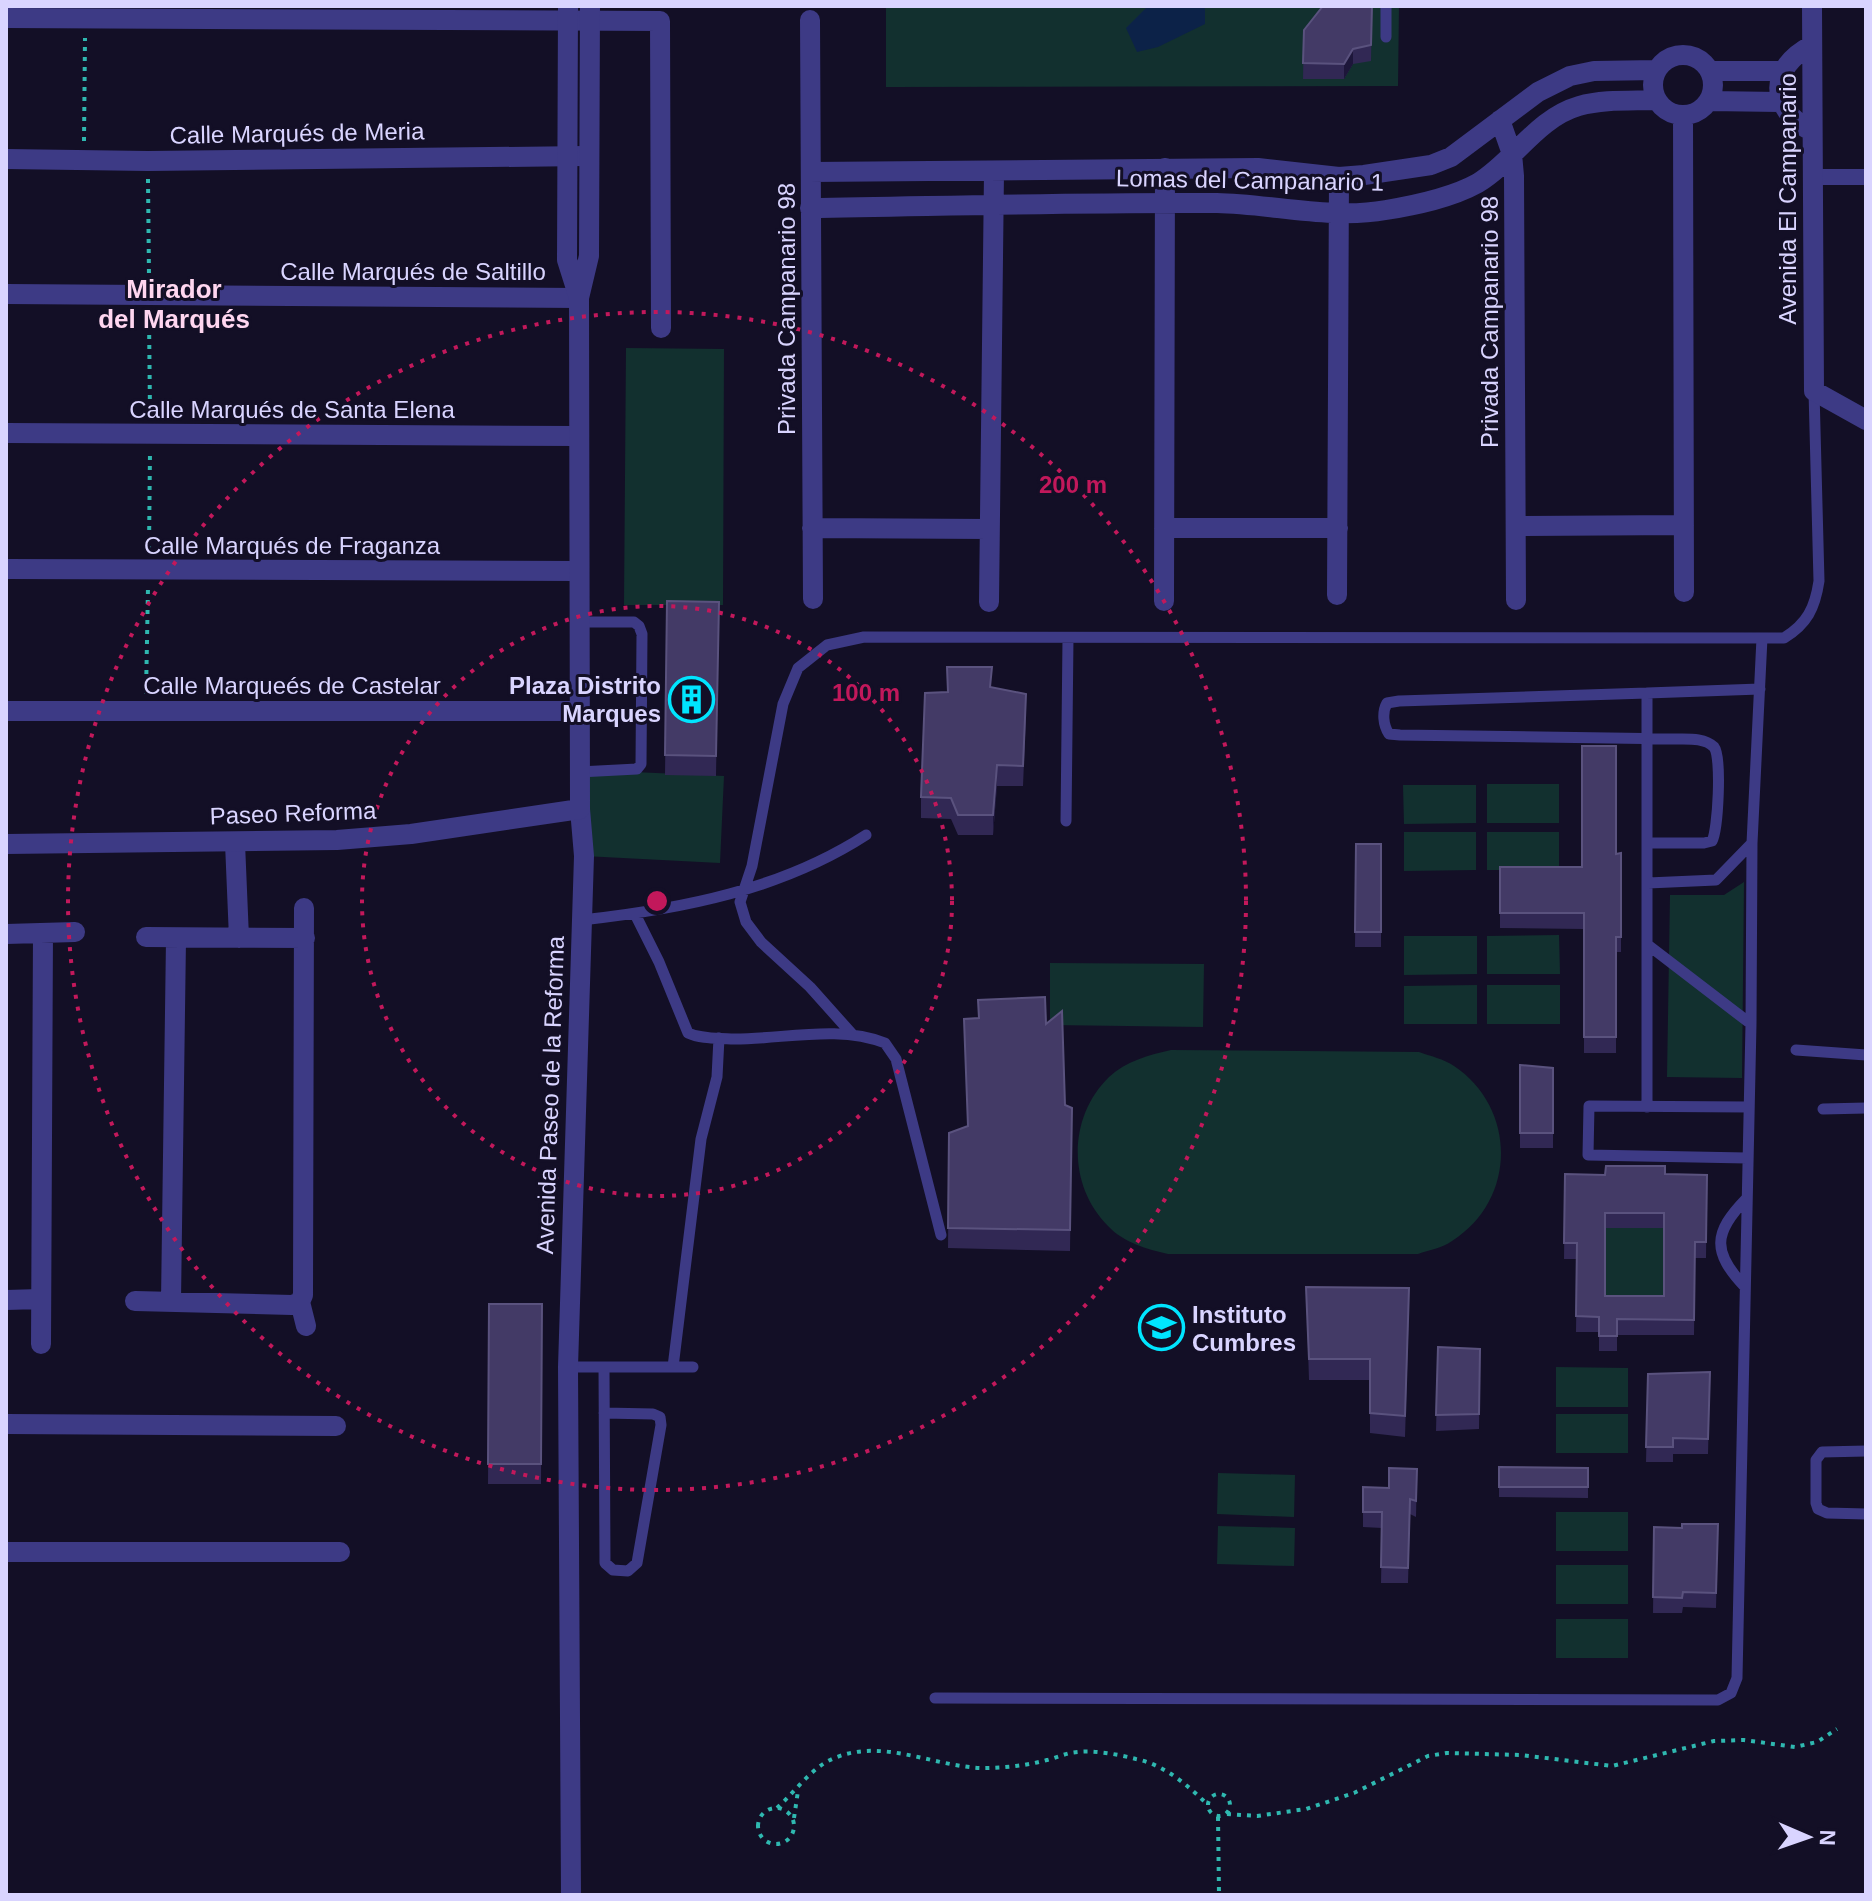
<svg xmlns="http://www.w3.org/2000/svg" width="1872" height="1901" viewBox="0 0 1872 1901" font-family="Arial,sans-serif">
	<rect width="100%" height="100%" fill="#130f26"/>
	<path fill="#12302f" d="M886,6H1399L1398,86L886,87Z
		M626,348L724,349L723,605H624Z
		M588,770L724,776L720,863L584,856Z
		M1487,784H1559V823H1487Z
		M1403,785H1476V823L1404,824Z
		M1404,832H1476V870L1404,871Z
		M1487,832H1559V870H1487Z
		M1744,882L1742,1078L1667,1077L1670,895H1724Z
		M1559,935L1560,974H1487V936Z
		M1404,936H1477V974L1404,975Z
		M1050,963L1204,964L1203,1027L1050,1025Z
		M1477,985V1024H1404V986Z
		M1487,985H1560V1024H1487Z
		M1171,1050L1419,1052C1430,1056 1444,1059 1454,1066C1517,1108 1517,1200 1452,1241C1442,1248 1429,1250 1418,1254H1168C1147,1249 1124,1243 1108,1226C1067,1185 1068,1117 1109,1077C1126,1061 1149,1055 1171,1050Z
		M1605,1228H1664L1665,1311H1605Z
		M1556,1367L1628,1368V1407H1556Z
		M1556,1414H1628V1453H1556Z
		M1218,1473L1295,1475L1294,1517L1217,1514Z
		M1556,1512H1628V1551H1556Z
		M1218,1526L1295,1528L1294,1566L1217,1564Z
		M1556,1565H1628V1604H1556Z
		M1556,1619H1628V1658H1556Z"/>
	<path fill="#0c2248" d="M1165,6H1205V24L1158,47L1137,52L1126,28L1146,8Z"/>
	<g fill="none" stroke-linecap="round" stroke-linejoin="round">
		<path stroke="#2fb8b0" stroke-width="4" stroke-dasharray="4 6" stroke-linecap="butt" d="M84,141L85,38
			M148,179L149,278
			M149,315L150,414
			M149,550L150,451
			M146,694L148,587
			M1208 1805a11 11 0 1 1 22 0a11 11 0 1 1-22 0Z
			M758 1826a18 18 0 1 1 36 0a18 18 0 1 1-36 0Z
			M777,1808C797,1790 812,1766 837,1757C884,1739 933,1766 981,1768C1003,1768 1025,1766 1047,1760C1055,1758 1062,1755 1070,1753C1091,1749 1116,1754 1136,1759C1165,1765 1187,1785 1207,1804
			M1227,1814L1257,1816L1306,1809L1354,1793L1428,1756L1447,1753L1521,1755L1612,1766L1714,1741L1744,1740L1795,1747L1817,1742L1837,1729
			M1218,1817L1219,1895
			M794,1818L798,1791"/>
		<path stroke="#3d3a85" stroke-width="11" d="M1386,6V37
			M579,622H634L639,626L642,634L641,764L637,769L579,772
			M1647,693L1399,701L1387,703C1382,712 1383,725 1389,734L1400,735L1678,739C1689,739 1705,738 1714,747C1722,757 1718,830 1712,841L1704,843H1648
			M1066,821L1068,638
			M1648,883L1716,880L1752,843
			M635,914L659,962L688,1033C701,1039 717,1038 731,1039C781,1040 837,1024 885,1043L896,1059L941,1235
			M582,920C681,909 781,890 866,835
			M1648,945L1751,1024
			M852,1034L810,987L761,942L746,922L740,902L752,866L783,704L798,668L827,645L864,637L1784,638C1807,624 1815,608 1819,581L1814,391
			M1796,1050L1866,1055
			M1647,1107V693L1760,689
			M1823,1109L1866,1108
			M1747,1158L1588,1155L1589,1106L1749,1107
			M1745,1287C1712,1252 1713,1233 1746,1199
			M568,1367H693
			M673,1367L701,1139L717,1077L719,1038
			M604,1413L653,1414L660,1417L661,1425L637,1563L628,1571L613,1570L605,1563L604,1367
			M1866,1451L1822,1452L1816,1460V1503L1818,1509L1827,1513L1866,1514
			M935,1698L1718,1700L1731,1693L1737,1678L1751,1024L1752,843L1762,638"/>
		<path stroke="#3d3a85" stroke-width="16" d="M1811,177H1866"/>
		<path stroke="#3d3a85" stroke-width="20" d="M1812,6L1814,391L1866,420
			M6,18L660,21L661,328
			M810,20L813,599
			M1653 85a30 30 0 1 1 60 0a30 30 0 1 1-60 0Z
			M1710,71H1782
			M1709,101L1781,102
			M1683,116L1684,592
			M1500,120L1512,154L1514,176L1516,600
			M1811,131C1769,108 1768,68 1812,45
			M6,159L148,161L585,156
			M811,172L1258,168L1339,177L1364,175L1431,165L1451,157L1538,92L1570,76L1594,71L1657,70
			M810,208C946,206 1081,202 1217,203C1272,204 1331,220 1386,210C1416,205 1451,198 1478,183C1514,161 1537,118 1579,106C1604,99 1631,101 1657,100
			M6,294L579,298
			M6,433L578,436
			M1516,526L1684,525
			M812,528L989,529
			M1164,528H1338
			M6,569L578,571
			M1337,595L1339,177
			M1164,601L1165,168
			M989,602L994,172
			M6,711H579
			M235,843L239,938
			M304,908L303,1295L300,1302L306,1326
			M6,934L75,932
			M146,937L305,938
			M6,1300L40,1299
			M135,1301L292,1305L300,1302
			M171,1301L176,939
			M41,1344L43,933
			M6,1424L336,1426
			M6,1552H340
			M571,1895L568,1367L584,856L580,809"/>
		<path stroke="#3d3a85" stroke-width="20" d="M568,6L567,260L579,298
			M6,844L337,840L411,834L580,809L579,298L589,256L590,6"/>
	</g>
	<path fill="#312854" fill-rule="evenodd" d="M1372,6L1371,61L1353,64L1344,79H1303L1304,30Z
		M667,601L719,602L716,776L665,775Z
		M947,667L992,688L1026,714L1023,786H997L993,835H958L951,819L921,818V797L947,692Z
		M1356,844H1381V947H1355Z
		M1616,854L1621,869V952H1616V1053H1584V929L1500,928V867H1582Z
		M978,1000L1046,1024L1065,1105L1072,1108L1070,1251L948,1248L949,1133L968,1126L964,1019L978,1018Z
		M1520,1065L1553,1068V1148H1520Z
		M1565,1174L1707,1175L1706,1258H1695L1694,1335H1617V1351H1599V1332H1576L1577,1259H1564ZM1605,1228H1664V1296H1605Z
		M1306,1287L1409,1308L1405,1437L1370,1433V1380H1309Z
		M489,1304H542L541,1484H488Z
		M1438,1347L1480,1349L1479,1429L1436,1431Z
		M1710,1372L1708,1454H1673V1462H1646L1648,1374Z
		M1499,1467L1588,1468V1498L1499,1497Z
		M1417,1469L1416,1517L1410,1514L1408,1583H1381L1382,1528L1363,1527V1487L1389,1488Z
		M1718,1524L1716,1608L1683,1607L1682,1613H1653L1654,1527L1682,1528Z"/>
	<path fill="#1d163a" d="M1353,49V64L1344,79V64Z
		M997,765V786L993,835V815Z"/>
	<path fill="#433a66" stroke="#5a527e" stroke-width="2" fill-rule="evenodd" d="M1323,6H1372L1371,45L1353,49L1344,64L1303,63L1304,30Z
		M667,601L719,602L716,756L665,755Z
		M947,667H992L990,687L1026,694L1023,766L997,765L993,815H958L951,798L921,797L925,693L948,692Z
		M1582,746H1616V854L1621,853V937H1616V1037H1584V913H1500V867H1582Z
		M1356,844H1381V932H1355Z
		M1045,997L1046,1024L1062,1011L1065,1105L1072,1108L1070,1230L948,1228L949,1133L968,1126L964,1019L979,1018L978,1000Z
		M1520,1065L1553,1068V1133H1520Z
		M1606,1166H1665V1174L1707,1175L1706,1242H1695L1694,1320L1617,1319V1336H1599V1317L1576,1316L1577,1243H1564L1565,1174L1605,1175ZM1605,1213H1664V1296H1605Z
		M1306,1287L1409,1288L1405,1416L1370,1413V1359H1309Z
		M489,1304H542L541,1464H488Z
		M1438,1347L1480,1349L1479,1414L1436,1415Z
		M1710,1372L1708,1439L1673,1438V1447H1646L1648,1374Z
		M1499,1467L1588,1468V1487H1499Z
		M1389,1468L1417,1469L1416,1501L1410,1499L1408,1568L1381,1567L1382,1512H1363V1487L1389,1488Z
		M1682,1524H1718L1716,1593L1683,1592L1682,1598L1653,1597L1654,1527L1682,1528Z"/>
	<g fill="none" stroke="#c2185b" stroke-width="4" stroke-dasharray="4 8">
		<circle cx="657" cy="901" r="295"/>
		<circle cx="657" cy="901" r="589"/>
	</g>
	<defs>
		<symbol id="building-ring" viewBox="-11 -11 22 22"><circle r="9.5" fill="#130f26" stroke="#00e5ff" stroke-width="1.5"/><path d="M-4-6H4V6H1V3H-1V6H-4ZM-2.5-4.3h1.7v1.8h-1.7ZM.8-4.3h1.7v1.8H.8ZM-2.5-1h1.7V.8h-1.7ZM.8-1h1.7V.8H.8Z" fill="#00e5ff"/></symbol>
		<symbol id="school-ring" viewBox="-11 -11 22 22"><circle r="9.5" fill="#130f26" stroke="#00e5ff" stroke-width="1.5"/><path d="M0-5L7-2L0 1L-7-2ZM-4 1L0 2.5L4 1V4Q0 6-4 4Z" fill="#00e5ff"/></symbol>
	</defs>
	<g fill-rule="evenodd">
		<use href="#building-ring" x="666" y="674" width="51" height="51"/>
		<use href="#school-ring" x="1136" y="1302" width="51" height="51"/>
	</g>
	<g text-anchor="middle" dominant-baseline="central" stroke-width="6" stroke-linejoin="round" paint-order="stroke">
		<g font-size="24" fill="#d9d4ff" stroke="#130f26">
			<text transform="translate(297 133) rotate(-1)">Calle Marqués de Meria</text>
			<text transform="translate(1250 180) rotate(1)">Lomas del Campanario 1</text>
			<text transform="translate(1787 199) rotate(-90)">Avenida El Campanario</text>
			<text x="413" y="271">Calle Marqués de Saltillo</text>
			<text transform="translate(786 309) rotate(-90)">Privada Campanario 98</text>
			<text transform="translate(1489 322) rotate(-90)">Privada Campanario 98</text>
			<text x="292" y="409">Calle Marqués de Santa Elena</text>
			<text x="292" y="545">Calle Marqués de Fraganza</text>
			<text x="292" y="685">Calle Marqueés de Castelar</text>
			<text transform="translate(293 813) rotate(-2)">Paseo Reforma</text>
			<text transform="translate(550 1095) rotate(-88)">Avenida Paseo de la Reforma</text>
		</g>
		<g font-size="24" font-weight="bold" fill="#d9d4ff" stroke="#130f26" text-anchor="end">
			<text x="661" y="685">Plaza Distrito<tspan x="661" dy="28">Marques</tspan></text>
			<text x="1192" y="1314" text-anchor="start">Instituto<tspan x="1192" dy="28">Cumbres</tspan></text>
		</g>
		<g font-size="26" font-weight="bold" fill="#ffd6f0" stroke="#130f26">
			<text x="174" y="289">Mirador<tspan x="174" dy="30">del Marqués</tspan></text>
		</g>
	</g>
	<circle cx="657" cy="901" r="12" fill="#c2185b" stroke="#130f26" stroke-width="4"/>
	<g font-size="24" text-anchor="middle" font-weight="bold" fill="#c2185b" stroke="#130f26" stroke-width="6" stroke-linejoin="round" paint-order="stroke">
		<text x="1073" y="493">200 m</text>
		<text x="866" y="701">100 m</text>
	</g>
	<rect width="1872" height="1901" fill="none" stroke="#d9d4ff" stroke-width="16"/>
	<g transform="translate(1808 1837) rotate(92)" stroke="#130f26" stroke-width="6" paint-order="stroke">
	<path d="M0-6L14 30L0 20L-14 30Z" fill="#d9d4ff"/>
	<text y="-12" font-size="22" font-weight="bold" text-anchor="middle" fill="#d9d4ff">N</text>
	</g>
</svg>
